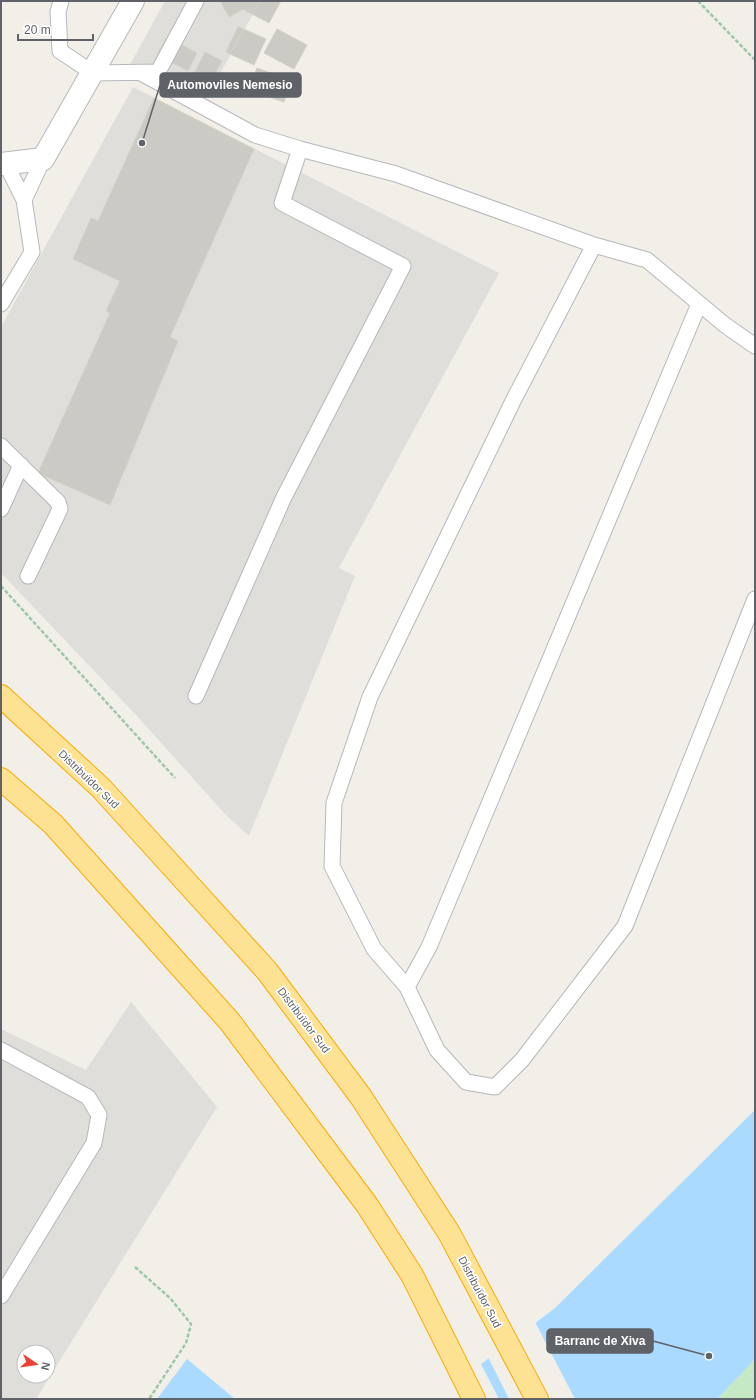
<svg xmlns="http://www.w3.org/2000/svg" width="756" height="1400" viewBox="0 0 756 1400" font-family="Helvetica,sans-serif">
	<rect width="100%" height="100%" fill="#f1efe8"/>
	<path fill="#e0deda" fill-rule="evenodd" d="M165,1H260L201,108L127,70Z
		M133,87L499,273L339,568L355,576L249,836L226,815L137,716L1,573V327Z
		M131,1002L217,1107L36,1399H1V1029L86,1070ZM24,1352H48V1376H24Z"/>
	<path fill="#c5e8c5" d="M755,1359V1399H717Z"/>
	<path fill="#aadaff" d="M755,1110V1359L717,1399H435L555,1308Z
		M187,1359L235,1399H157Z"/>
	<path fill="#f1efe8" d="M535,1322L575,1399H509L488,1357Z
		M480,1362L499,1399H436L435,1397Z"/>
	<path fill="#cccac5" stroke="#d6d1c6" d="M220,1H260L252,14L243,9L229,17Z
		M260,1H281L269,23L252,14Z
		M238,27L244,29L230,54L226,52Z
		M244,29L266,39L254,65L230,54Z
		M277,29L307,45L294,69L264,53Z
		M167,37L197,53L188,71L157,55Z
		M205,52L222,61L205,92L189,84Z
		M257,68L292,81L284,102L249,90Z
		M154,98L254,149L170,337L178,341L110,505L38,473L110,313L106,311L120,281L73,259L91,218L98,221Z"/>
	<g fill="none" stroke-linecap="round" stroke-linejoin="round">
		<defs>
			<path id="lane" d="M61,1L58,12L60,51L93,73L158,72L196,1
				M141,73L255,135L300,149L396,174L594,245L647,260L725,325L755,346
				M24,200L43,159
				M1,304L32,252L24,200L6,164
				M699,304L429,947L407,987L437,1050L466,1082L495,1087L522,1060L625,926L755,599
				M1,446L58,502L60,509L28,576
				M1,509L21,465
				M196,696L284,497L403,266L282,203L300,149
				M407,987L374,949L332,866L334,803L370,697L513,401L594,245
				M1,1050L88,1097L99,1115L94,1143L1,1296"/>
			<path id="street" d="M1,164L43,159L133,1"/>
			<path id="highway" d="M1,696L101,788L267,971L361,1097L449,1233L537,1399
				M1,779L53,824L230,1022L367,1205L412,1275L474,1399"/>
		</defs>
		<use href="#lane" stroke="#b5b8bc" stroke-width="17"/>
		<use href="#street" stroke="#b5b8bc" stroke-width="24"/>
		<use href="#highway" stroke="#f9ab00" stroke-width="24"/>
		<path stroke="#9cc7a9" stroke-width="2.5" stroke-dasharray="4 2" stroke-linecap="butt" d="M698,1L755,60
			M1,586L175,778
			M135,1267L170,1298L191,1324L186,1343L149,1399"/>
		<use href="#lane" stroke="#fff" stroke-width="15"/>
		<use href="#street" stroke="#fff" stroke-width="22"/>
		<use href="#highway" stroke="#fde293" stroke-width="22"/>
	</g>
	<g text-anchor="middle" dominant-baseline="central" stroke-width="3.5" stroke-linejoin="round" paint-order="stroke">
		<g font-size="11" fill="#5f6368" stroke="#fff">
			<text transform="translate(89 779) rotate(44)">Distribuïdor Sud</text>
			<text transform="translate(304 1020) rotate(53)">Distribuïdor Sud</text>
			<text transform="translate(480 1292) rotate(62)">Distribuïdor Sud</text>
		</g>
	</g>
	<path fill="none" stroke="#5f6368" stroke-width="1.5" d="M142 143L160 85M709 1356L653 1341"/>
	<g fill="#5f6368" stroke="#fff" stroke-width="1.5">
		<circle cx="142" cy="143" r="4"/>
		<circle cx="709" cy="1356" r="4"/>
	</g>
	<g fill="#5f6368" stroke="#5f6368" stroke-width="1.5">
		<rect x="160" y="73" width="141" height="24" rx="4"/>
		<rect x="547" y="1329" width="106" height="24" rx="4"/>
	</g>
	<g font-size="12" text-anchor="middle" font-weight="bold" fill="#fff">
		<text x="230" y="89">Automoviles Nemesio</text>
		<text x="600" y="1345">Barranc de Xiva</text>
	</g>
	<rect width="756" height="1400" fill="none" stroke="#5f6368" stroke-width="4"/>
	<g transform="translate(36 1364) rotate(103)"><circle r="19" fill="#ffffff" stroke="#bfc1c3"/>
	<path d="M0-3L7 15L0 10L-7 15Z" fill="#ea4335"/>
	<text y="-6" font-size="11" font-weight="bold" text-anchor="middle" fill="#5f6368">N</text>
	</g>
	<path d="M18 34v6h75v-6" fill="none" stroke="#5f6368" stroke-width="2"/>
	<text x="24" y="34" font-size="12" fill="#5f6368" stroke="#ffffff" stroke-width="3" paint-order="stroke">20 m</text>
</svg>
